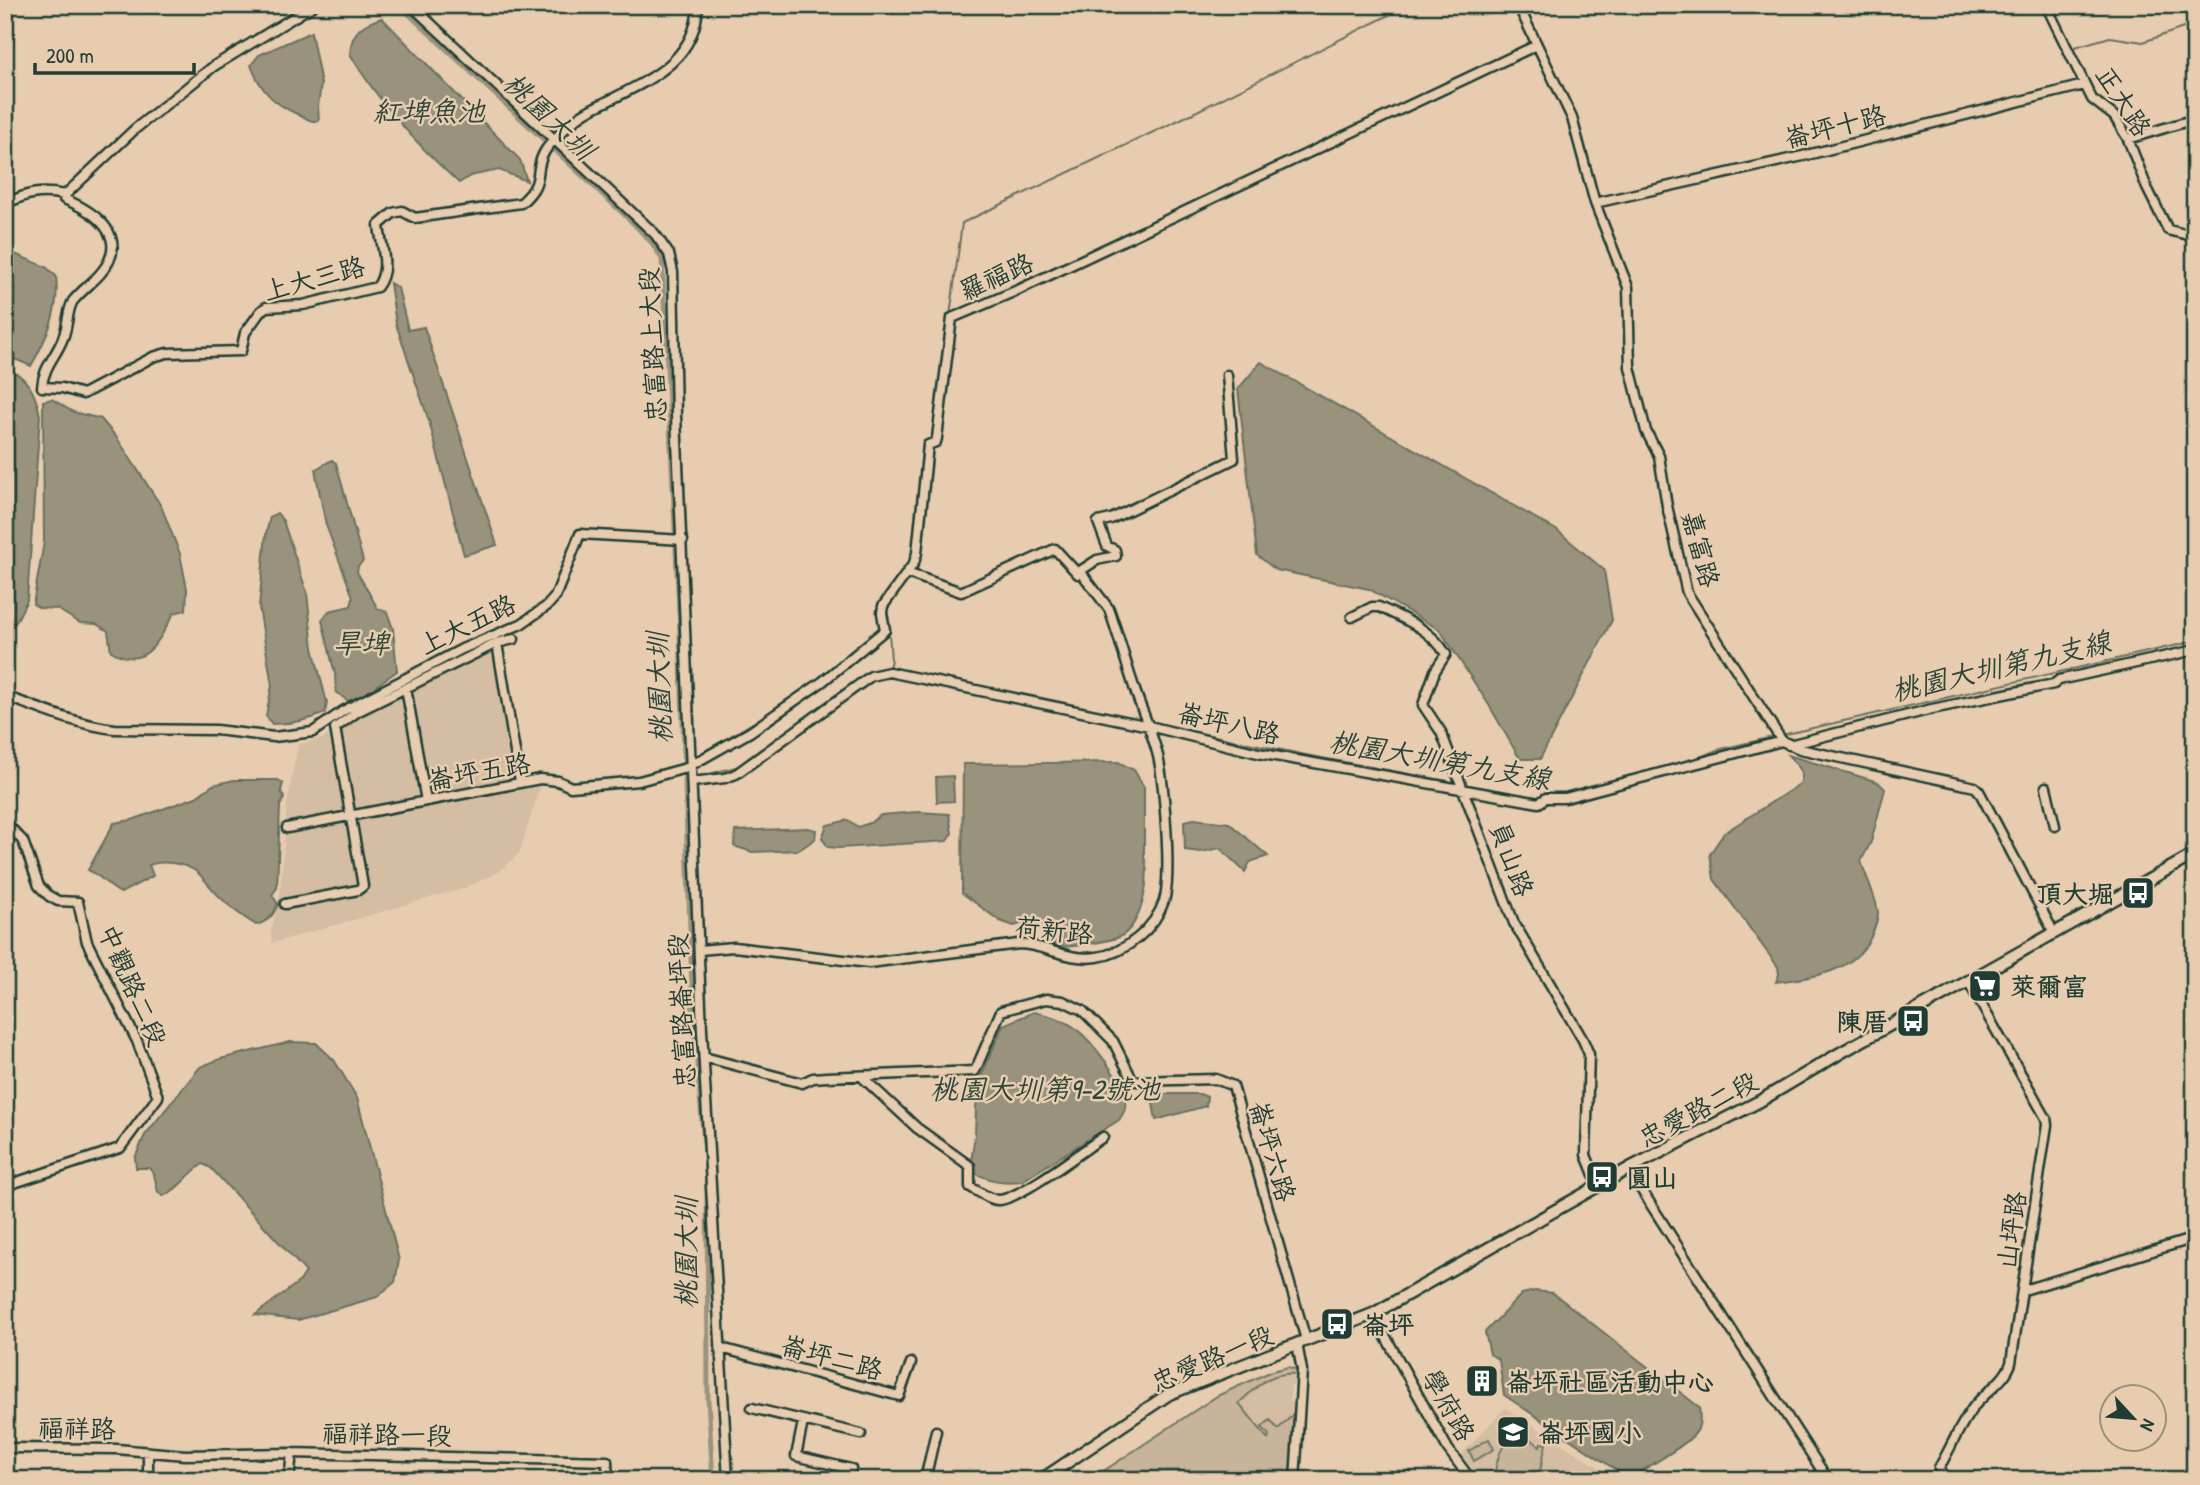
<svg xmlns="http://www.w3.org/2000/svg" width="2200" height="1485" viewBox="0 0 2200 1485" font-family="'Patrick Hand','LXGW WenKai TC',sans-serif">
	<rect width="100%" height="100%" fill="#e8ccaf"/>
	<filter id="ink" filterUnits="userSpaceOnUse"><feTurbulence type="fractalNoise" baseFrequency=".0143" numOctaves="2"/><feDisplacementMap in="SourceGraphic" scale="14" xChannelSelector="R" yChannelSelector="G"/><feConvolveMatrix kernelMatrix="1 2 1 2 8 2 1 2 1" color-interpolation-filters="sRGB"/></filter>
	<g filter="url(#ink)">
		<path fill="#d4bda2" d="M494,649L519,789L540,787L519,854L500,871L465,888L272,943L271,932L280,896L287,805L298,744L322,739L382,703Z
			M1288,1367L1298,1370L1297,1380L1291,1386L1290,1400L1296,1407L1291,1480H1090L1217,1396L1272,1371Z
			M1505,1408L1619,1480H1475L1459,1457Z"/>
		<path fill="#c7b49a" stroke="#737867" stroke-width="2" d="M1288,1367L1298,1370V1374C1268,1372 1260,1384 1239,1403L1268,1439L1269,1435L1262,1427L1270,1420L1278,1429L1295,1413L1291,1480H1090L1217,1396L1272,1371Z
			M1526,1436L1540,1446L1541,1443L1546,1444L1538,1480H1493C1498,1458 1499,1437 1526,1436Z
			M1489,1439L1494,1449L1474,1461L1469,1451Z"/>
		<path fill="#99937e" stroke="#687160" stroke-width="2" d="M382,18L520,160L527,181L499,170L470,176L459,183C417,145 379,103 350,54C351,32 362,24 382,18Z
			M311,32L321,84L318,106L319,121C311,122 305,118 297,114C274,104 260,90 251,65L259,55Z
			M5,250L46,267L56,276C60,309 47,338 31,366L5,355Z
			M390,283L398,288L408,330L424,327L497,545L464,555L429,421L396,324Z
			M1261,362L1558,531L1604,570L1612,620L1540,759H1520L1489,705L1440,630L1369,589L1276,570L1257,555L1238,389Z
			M5,368C28,376 36,394 40,416L27,600L16,622L5,634Z
			M52,399L73,412L101,419L117,438L161,506L180,554L187,589L186,610L174,613C159,639 147,672 111,651L108,631L96,624L80,623L57,609L40,608L33,604L44,542L43,401Z
			M332,460L336,463L363,561L358,566L357,572L378,609L387,612L393,629L397,671L377,685L376,691L348,701L336,692L335,674L322,620L329,611L351,606L353,597L326,525L316,475V469Z
			M277,513L283,521L307,593L313,648L327,703L325,713C307,721 292,724 272,724L266,716L272,685L259,607L266,534L270,517Z
			M1788,755L1878,782L1885,789L1871,842L1861,861C1865,875 1877,899 1878,913C1878,921 1873,932 1870,939C1851,974 1811,977 1776,982L1779,974L1778,967L1714,879L1710,854L1724,833L1800,784C1806,771 1796,764 1788,755Z
			M1118,762L1134,770L1144,787V857C1152,877 1141,925 1121,936C1112,941 1065,949 1057,946C1053,944 1050,942 1047,940L1043,924L1034,920L1014,926L1000,921L962,893L963,764Z
			M953,776L954,801L937,802L936,777Z
			M234,780H278L283,783L281,791L284,798L280,806L277,888L272,895L278,904C273,916 269,921 256,925C243,917 231,908 220,897C212,890 206,880 197,872C185,863 162,860 149,865L153,876L121,893C108,887 101,875 88,870L114,823L132,820L196,797L213,785Z
			M918,812L949,814L952,833L947,841L839,848L828,847L822,838L827,825L848,820L858,827L870,823L881,815Z
			M1194,819L1229,823L1268,856L1250,862L1245,872L1220,848L1201,852L1185,850L1184,821Z
			M807,828L816,830L815,839L799,850L752,852L734,846L735,831Z
			M1034,1012C1048,1015 1063,1019 1075,1028C1093,1042 1120,1077 1125,1100C1127,1108 1123,1114 1119,1120L1022,1181C1002,1183 987,1181 970,1170L975,1134L977,1086L1003,1025Z
			M290,1042L316,1043L334,1060L357,1098L399,1260L395,1282L377,1297L298,1320L255,1315L300,1281L306,1272L211,1168L203,1164C188,1173 179,1190 163,1196L158,1192L154,1174L149,1168H136L135,1158L145,1135L200,1067L220,1059Z
			M1154,1094H1200L1207,1097L1206,1106L1156,1120L1152,1098Z
			M1535,1291L1553,1293L1699,1407C1700,1414 1701,1421 1698,1429C1692,1443 1641,1471 1626,1480L1619,1472L1504,1395L1499,1360L1490,1354L1485,1332L1522,1294Z"/>
		<g fill="none" stroke-linecap="round" stroke-linejoin="round">
			<path stroke="#687160" stroke-width="2" d="M2075,47L2110,37L2143,42L2195,24
				M950,316L962,223L1185,117L1409,5
				M931,458L932,446
				M889,668L891,660L889,632
				M785,703L834,667
				M827,703L868,674
				M1171,727L1306,755L1458,783
				M1782,735L2195,641
				M695,757L775,710
				M1688,762L1717,750L1777,736
				M684,763L686,761
				M697,777L740,766
				M684,778H687
				M1463,784L1540,798
				M1552,802L1569,803L1635,784"/>
			<path stroke="#99937e" stroke-width="5" d="M399,5L631,221L652,243L662,259L680,633L693,1017L706,1165
				M707,1175L708,1400L713,1480"/>
			<defs>
				<path id="minor" d="M411,5L655,234L669,254L673,272L676,416L702,1030L728,1480
					M1518,5L1572,118L1595,203L1628,287L1630,367L1646,431L1659,456L1667,506L1687,593L1782,741L1800,749L1975,787L1979,791L2054,933
					M2046,5L2092,99L2114,116L2128,139L2147,188L2168,230L2189,235L2195,243
					M2128,139L2195,119
					M65,195L64,199C96,212 132,238 100,274C92,283 81,291 73,301C67,310 68,327 63,338C57,355 43,367 42,387L62,388L83,394L153,357L167,353L241,351L245,333L261,311L266,307L303,305L377,287C391,268 381,247 379,225L393,213L402,211L415,218L521,203C547,180 532,172 545,151C552,140 565,129 575,120C583,112 597,106 608,101C651,79 696,60 698,5
					M1595,203L1803,156L2084,85
					M5,204C27,193 41,190 65,195L135,129L214,66L314,5
					M1080,571L1097,560L1116,556L1115,550L1107,546L1098,522L1111,519L1234,459L1227,375
					M1352,617L1372,607H1379C1404,619 1431,629 1446,654L1435,671L1423,705L1441,732L1514,923L1583,1040L1589,1054L1586,1155L1599,1187
					M497,643L520,782
					M406,688L426,801
					M5,696C41,709 78,725 115,729L216,730L274,737L313,732L343,711L462,649L521,624L547,606L555,597L580,534L683,540
					M1789,745L1932,709L2054,684L2059,680L2195,650
					M692,782L725,778L736,774L871,676L889,672L1149,726L1258,753L1539,803L1546,798H1565L1782,741
					M2046,787L2055,826
					M5,822L23,841L39,886L49,896L58,901L78,902L87,942L137,1041L158,1097L120,1148L5,1186
					M287,828L540,779L558,781L571,787L639,781L686,768L750,732L822,682L885,630L882,613L883,606L914,563L917,553L928,445L936,442L937,438L952,318L1018,290L1537,45
					M285,904L358,890L363,886L335,728L357,712L497,643L514,639
					M699,950L734,947L869,963L1019,944C1047,945 1066,961 1097,957C1126,953 1155,928 1164,901C1172,875 1164,784 1158,756C1153,735 1144,716 1137,696C1127,667 1119,637 1109,609L1080,571L1078,574L1055,549L961,592L907,573
					M704,1057L802,1083L813,1078L827,1077L975,1071L1001,1011L1046,999L1063,1001L1082,1010L1113,1041L1133,1081L1216,1079L1233,1086L1306,1340
					M861,1076L917,1128L970,1166V1187C978,1191 991,1201 1000,1200C1023,1197 1082,1151 1103,1137
					M1628,1169L1828,1480
					M2024,1290L2195,1238
					M1373,1314L1448,1449L1471,1480
					M721,1348L899,1396L911,1363
					M752,1408L861,1434
					M803,1422L796,1456L851,1469
					M5,1448L117,1449L185,1455L292,1453L607,1461L608,1480
					M148,1480V1452
					M289,1480L292,1453
					M925,1480L936,1431
					M1295,1480L1302,1370L1297,1344
					M1945,1480L1939,1468C1950,1449 1959,1427 1972,1409C1983,1393 2005,1382 2011,1363L2047,1125L2046,1118L1968,981"/>
				<path id="major" d="M1041,1480L1169,1394L1373,1314L1628,1169L1760,1101L1842,1052L2195,854"/>
			</defs>
			<use href="#minor" stroke="#1f3d34" stroke-width="13"/>
			<use href="#major" stroke="#1f3d34" stroke-width="15"/>
			<use href="#minor" stroke="#e8ccaf" stroke-width="8"/>
			<use href="#major" stroke="#e8ccaf" stroke-width="10"/>
		</g>
	</g>
	<defs>
		<symbol id="bus-square" viewBox="-11 -11 22 22"><rect x="-9" y="-9" width="18" height="18" rx="4" fill="#1f3d34" stroke="#e8ccaf"/><path d="M-5-6H5V4H4V6H2V4H-2V6H-4V4H-5ZM-3.5-4V0h7V-4ZM-3.5 1.2v1.5H-2V1.2ZM2 1.2v1.5H3.5V1.2Z" fill="#fff"/></symbol>
		<symbol id="supermarket-square" viewBox="-11 -11 22 22"><rect x="-9" y="-9" width="18" height="18" rx="4" fill="#1f3d34" stroke="#e8ccaf"/><path d="M-6-5.5h2.5l.6 2H6L4.5 2H-2.5L-4.4-4H-6ZM-1.5 3.2a1.3 1.3 0 1 0 .1 0ZM3 3.2a1.3 1.3 0 1 0 .1 0Z" fill="#fff"/></symbol>
		<symbol id="building-square" viewBox="-11 -11 22 22"><rect x="-9" y="-9" width="18" height="18" rx="4" fill="#1f3d34" stroke="#e8ccaf"/><path d="M-4-6H4V6H1V3H-1V6H-4ZM-2.5-4.3h1.7v1.8h-1.7ZM.8-4.3h1.7v1.8H.8ZM-2.5-1h1.7V.8h-1.7ZM.8-1h1.7V.8H.8Z" fill="#fff"/></symbol>
		<symbol id="school-square" viewBox="-11 -11 22 22"><rect x="-9" y="-9" width="18" height="18" rx="4" fill="#1f3d34" stroke="#e8ccaf"/><path d="M0-5L7-2L0 1L-7-2ZM-4 1L0 2.5L4 1V4Q0 6-4 4Z" fill="#fff"/></symbol>
	</defs>
	<g fill-rule="evenodd">
		<use href="#bus-square" x="2119" y="874" width="38" height="38"/>
		<use href="#supermarket-square" x="1966" y="967" width="38" height="38"/>
		<use href="#bus-square" x="1894" y="1002" width="38" height="38"/>
		<use href="#bus-square" x="1583" y="1158" width="38" height="38"/>
		<use href="#bus-square" x="1318" y="1305" width="38" height="38"/>
		<use href="#building-square" x="1463" y="1362" width="38" height="38"/>
		<use href="#school-square" x="1494" y="1413" width="38" height="38"/>
	</g>
	<g text-anchor="middle" dominant-baseline="central" stroke-width="5" stroke-linejoin="round" paint-order="stroke">
		<g font-size="26" fill="#1f3d34" stroke="#e8ccaf">
			<text transform="translate(2124 101) rotate(57)">正大路</text>
			<text transform="translate(1835 126) rotate(-14)">崙坪十路</text>
			<text transform="translate(996 276) rotate(-24)">羅福路</text>
			<text transform="translate(314 278) rotate(-15)">上大三路</text>
			<text transform="translate(652 345) rotate(-93)">忠富路上大段</text>
			<text transform="translate(1701 549) rotate(75)">嘉富路</text>
			<text transform="translate(467 624) rotate(-26)">上大五路</text>
			<text transform="translate(1229 723) rotate(13)">崙坪八路</text>
			<text transform="translate(479 771) rotate(-10)">崙坪五路</text>
			<text transform="translate(1512 859) rotate(69)">員山路</text>
			<text transform="translate(1054 930) rotate(6)">荷新路</text>
			<text transform="translate(133 985) rotate(66)">中觀路二段</text>
			<text transform="translate(681 1011) rotate(-93)">忠富路崙坪段</text>
			<text transform="translate(1698 1109) rotate(-28)">忠愛路二段</text>
			<text transform="translate(1273 1151) rotate(74)">崙坪六路</text>
			<text transform="translate(2011 1230) rotate(-82)">山坪路</text>
			<text transform="translate(832 1357) rotate(15)">崙坪二路</text>
			<text transform="translate(1212 1358) rotate(-23)">忠愛路一段</text>
			<text transform="translate(1449 1405) rotate(60)">學府路</text>
			<text transform="translate(77 1428) rotate(1)">福祥路</text>
			<text transform="translate(387 1434) rotate(1)">福祥路一段</text>
		</g>
		<g font-size="26" font-weight="bold" fill="#1f3d34" stroke="#e8ccaf" text-anchor="start">
			<text x="2114" y="893" text-anchor="end">頂大堀</text>
			<text x="2010" y="986">萊爾富</text>
			<text x="1888" y="1021" text-anchor="end">陳厝</text>
			<text x="1626" y="1177">圓山</text>
			<text x="1362" y="1324">崙坪</text>
			<text x="1506" y="1381">崙坪社區活動中心</text>
			<text x="1538" y="1432">崙坪國小</text>
		</g>
		<g font-size="28" font-style="italic" fill="#2b463b" stroke="#e8ccaf">
			<text x="429" y="111">紅埤魚池</text>
			<text transform="translate(549 116) rotate(43)">桃園大圳</text>
			<text x="361" y="643">旱埤</text>
			<text transform="translate(2001 666) rotate(-13)">桃園大圳第九支線</text>
			<text transform="translate(659 688) rotate(-92)">桃園大圳</text>
			<text transform="translate(1440 760) rotate(10)">桃園大圳第九支線</text>
			<text x="1045" y="1089">桃園大圳第9-2號池</text>
			<text transform="translate(686 1253) rotate(-90)">桃園大圳</text>
		</g>
	</g>
	<rect width="2200" height="1485" fill="none" stroke="#e8ccaf" stroke-width="28"/>
	<rect x="14" y="14" width="2172" height="1457" fill="none" stroke="#1f3d34" stroke-width="2.5" filter="url(#ink)"/>
	<g transform="translate(2133 1418) rotate(116)"><circle r="33" fill="#e8ccaf" stroke="#98937e" stroke-width="2"/>
	<path d="M0-5L12 26L0 18L-12 26Z" fill="#1f3d34"/>
	<text y="-10" font-size="19" font-weight="bold" text-anchor="middle" fill="#1f3d34">N</text>
	</g>
	<path d="M35 63v10h159v-10" fill="none" stroke="#1f3d34" stroke-width="3.5"/>
	<text x="46" y="63" font-size="21" fill="#1f3d34" stroke="#e8ccaf" stroke-width="5" paint-order="stroke">200 m</text>
</svg>
